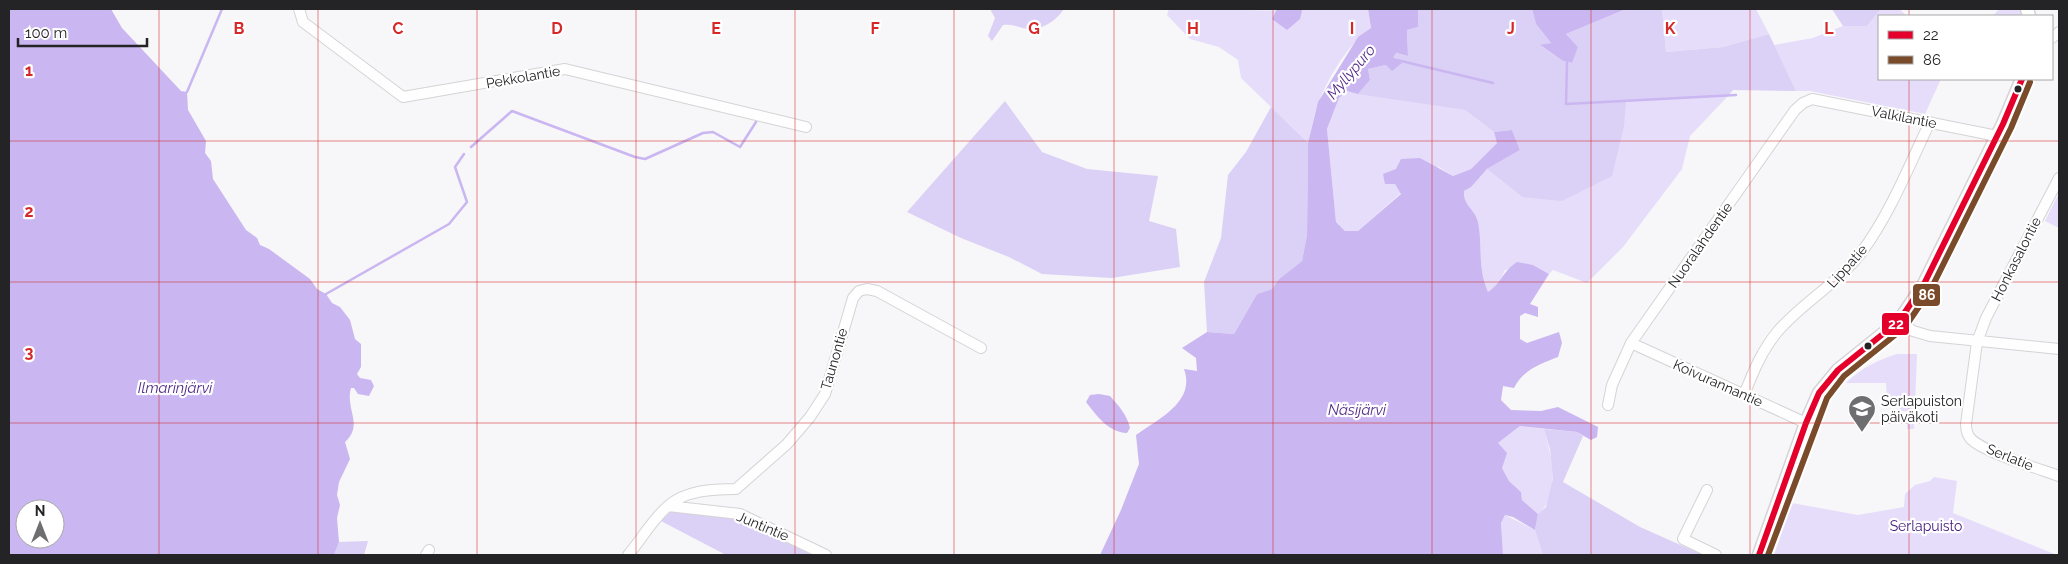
<svg xmlns="http://www.w3.org/2000/svg" width="2068" height="564" viewBox="0 0 2068 564" font-family="Raleway,sans-serif">
	<rect width="100%" height="100%" fill="#f7f6f8"/>
	<path fill="#e6ddfb" d="M1169,9L1302,11L1301,9H1368L1371,28C1348,44 1330,75 1319,101C1314,113 1312,129 1308,143L1241,78L1238,60L1219,47L1190,39L1167,15Z
		M1662,9H1756L1769,34L1723,47L1666,52Z
		M1881,9H1899L1907,16H1879V79H1941L1925,114L1810,91H1796L1774,45L1813,38L1843,26H1867Z
		M1999,9H2019L2022,16H1993Z
		M1347,91L1465,110L1494,132L1497,143L1471,169L1453,176L1439,167L1395,184L1401,193L1358,231H1345L1336,222L1327,129L1339,98Z
		M1729,95L1690,136L1682,169L1623,247L1587,283L1553,270L1549,274L1533,265L1505,270L1498,285L1488,292C1477,265 1483,248 1478,222C1475,209 1463,208 1464,191L1471,186L1487,169L1522,197L1626,101Z
		M2059,193V228L2045,221Z
		M1897,354H1917L1914,429H1907V411H1900V402H1887L1886,383H1846C1861,368 1878,360 1897,354Z
		M1520,426L1544,429C1551,454 1562,495 1538,514L1522,500L1521,492L1509,481L1502,468L1498,443Z
		M1934,477L1957,481L1953,513L2057,555H1774L1792,503L1858,515L1904,507L1905,494L1915,485L1930,481Z
		M1505,515L1535,530L1543,555H1503L1501,523Z"/>
	<path fill="#dbd0f5" d="M990,9H1064C1055,22 1040,32 1023,28C1015,26 1012,24 1003,25L992,41L988,36L995,18Z
		M1418,9H1532L1536,24L1551,43L1541,46L1563,61L1571,63L1578,47L1566,34L1626,9H1662L1666,52L1723,47L1769,34L1796,91L1733,90L1729,95L1626,101L1624,126L1612,176L1562,201L1522,197L1487,169L1520,150L1512,130L1494,132L1465,110L1358,94L1370,80L1368,69L1386,65L1395,53L1408,56L1407,30L1418,27Z
		M1832,9H1881L1867,26H1843Z
		M1005,101L1042,152L1087,169L1158,176L1149,221L1176,229L1180,267L1112,278L1042,274L1009,257L961,238L907,212Z
		M1271,107L1308,143L1307,235L1302,261L1279,279L1272,289L1257,294L1234,334L1207,332L1204,282L1221,238L1228,175L1246,152Z
		M1544,429L1577,432L1583,436L1563,482L1640,527L1703,555H1543L1535,530L1538,514L1546,507L1553,479L1550,449Z
		M671,511L735,518L812,555H726L661,521Z
		M368,541L364,555H334L339,542Z"/>
	<path fill="#cab6f1" fill-rule="evenodd" d="M9,9H111L122,28L181,91L187,92L188,110L206,141L205,153L211,161L213,179L246,230L257,238L260,245L269,249L310,279L317,289L326,294L332,303L340,307L350,320L355,339L361,344V367L357,374L360,378L371,380L374,386L369,396L358,394L354,388H351C345,409 364,425 345,442L350,459L339,482L337,495L340,505L337,518L339,542L334,555H9ZM25,509H55V539H25Z
		M1277,9H1301L1302,11L1300,19L1287,30L1272,19Z
		M1368,9H1418V27L1407,30L1408,56L1396,53L1393,57L1402,63L1392,71L1386,65L1368,69L1370,80L1358,94L1347,91L1339,98L1327,129L1336,222L1345,231H1358L1401,194L1395,184H1385L1383,174L1396,169L1401,159L1420,158L1453,176L1471,169L1497,143L1494,132L1512,130L1520,150L1487,169L1471,187L1464,191C1463,206 1475,209 1478,222C1483,247 1477,266 1488,292C1502,283 1501,273 1517,262L1533,265L1549,274L1530,304L1538,307V317L1525,313L1520,316V339L1527,343L1559,332L1562,343L1558,357C1540,364 1523,370 1514,388L1503,386L1501,400L1511,410L1541,411L1558,407L1598,427L1597,437L1591,440L1577,432L1520,426L1498,443L1507,453L1502,468L1509,481L1521,492L1522,500L1538,514L1535,530L1513,517L1505,515L1501,523L1503,555H1100L1121,510L1139,464L1136,435C1158,419 1196,402 1184,369L1197,371L1196,358L1182,348L1207,332L1234,334L1257,294L1272,289L1279,279L1302,261L1307,235L1308,143L1318,102L1358,37L1371,28Z
		M1532,9H1626L1566,34L1578,47L1572,63L1563,61L1540,45L1551,43L1536,24Z
		M1099,394L1110,396C1119,406 1127,415 1130,428L1127,433C1108,432 1097,416 1086,402L1090,395Z"/>
	<g fill="none" stroke-linecap="round" stroke-linejoin="round">
		<path stroke="#cab6f1" stroke-width="2.5" d="M1397,60L1493,83
			M1567,62L1566,104L1736,95
			M187,92L222,9
			M471,147L512,111L635,157L645,159L703,133L713,132L740,147L756,122
			M326,294L449,224L467,202L455,167L464,154"/>
		<defs>
			<path id="minor" d="M299,9L303,22L403,97L565,69L806,127
				M2052,38L2059,32
				M2059,178L1986,318L1977,342L1966,424C1966,429 1967,434 1970,438C1982,452 2040,469 2059,476
				M1899,321L1913,331L1930,336L2059,349
				M1631,343L1806,423
				M1744,395C1753,372 1762,350 1778,331C1803,302 1837,284 1861,253C1890,214 1909,166 1930,122
				M1608,405L1612,385L1631,343L1795,110L1803,103L1812,99L1997,136
				M1707,490L1683,539L1716,555
				M668,506L740,514L826,555
				M426,555L429,550
				M628,555C641,540 652,520 667,507C684,490 714,489 736,489L787,444L810,417L825,394L853,298L859,291L867,289L877,291L981,348"/>
			<path id="major" d="M2027,9L2029,16
				M1759,555L1806,423L1819,393L1838,370L1899,321L1924,284L2003,124L2022,79"/>
		</defs>
		<use href="#minor" stroke="#d5d3d5" stroke-width="12"/>
		<use href="#major" stroke="#d5d3d5" stroke-width="15"/>
		<use href="#minor" stroke="#fefefe" stroke-width="10"/>
		<use href="#major" stroke="#fefefe" stroke-width="12"/>
		<defs>
			<path id="bus-1" d="M1759,555L1806,423L1819,393L1838,370L1899,321L1924,284L2003,124L2022,79"/>
			<path id="bus-2" d="M1768,555L1827,398L1844,376L1905,327L1931,289L2011,128L2030,82"/>
		</defs>
		<use href="#bus-1" stroke="#fff" stroke-width="10"/>
		<use href="#bus-2" stroke="#fff" stroke-width="10"/>
		<use href="#bus-1" stroke="#e4002b" stroke-width="6"/>
		<use href="#bus-2" stroke="#7a4b2a" stroke-width="6"/>
	</g>
	<path fill="none" stroke="#d62828" stroke-width="1" stroke-opacity="0.55" d="M159,9V555M318,9V555M477,9V555M636,9V555M795,9V555M954,9V555M1114,9V555M1273,9V555M1432,9V555M1591,9V555M1750,9V555M1909,9V16M1909,79V555M9,141H2059M9,282H2059M9,423H2059"/>
	<defs>
		<symbol id="school-pin" viewBox="-11 -11 22 30"><path d="M0 17L-7.5 6A9.5 9.5 0 1 1 7.5 6Z" fill="#6e6d6f" stroke="#fff"/><path d="M0-5L7-2L0 1L-7-2ZM-4 1L0 2.5L4 1V4Q0 6-4 4Z" fill="#fff"/></symbol>
	</defs>
	<g fill-rule="evenodd">
		<use href="#school-pin" x="1846" y="393" width="32" height="43"/>
	</g>
	<g fill="#242325" stroke="#fff" stroke-width="2">
		<circle cx="2018" cy="89" r="4.5"/>
		<circle cx="1868" cy="346" r="4.5"/>
	</g>
	<g text-anchor="middle" dominant-baseline="central" stroke-width="4.5" stroke-linejoin="round" paint-order="stroke">
		<g font-size="14" fill="#242325" stroke="#fff">
			<text transform="translate(523 77) rotate(-10)">Pekkolantie</text>
			<text transform="translate(1904 117) rotate(11)">Valkilantie</text>
			<text transform="translate(1700 245) rotate(-55)">Nuoralahdentie</text>
			<text transform="translate(2016 259) rotate(-63)">Honkasalontie</text>
			<text transform="translate(1847 266) rotate(-48)">Lippatie</text>
			<text transform="translate(834 359) rotate(-74)">Taunontie</text>
			<text transform="translate(1718 383) rotate(24)">Koivurannantie</text>
			<text transform="translate(2010 457) rotate(22)">Serlatie</text>
			<text transform="translate(763 526) rotate(23)">Juntintie</text>
		</g>
		<g font-size="14" fill="#242325" stroke="#fff" text-anchor="start">
			<text x="1881" y="401">Serlapuiston<tspan x="1881" dy="16">päiväkoti</tspan></text>
		</g>
		<g font-size="14" fill="#431878" stroke="#fff">
			<text x="1926" y="526">Serlapuisto</text>
		</g>
		<g font-size="15" font-style="italic" fill="#522a89" stroke="#fff">
			<text transform="translate(1351 72) rotate(-50)">Myllypuro</text>
			<text x="175" y="388">Ilmarinjärvi</text>
			<text x="1357" y="410">Näsijärvi</text>
		</g>
	</g>
	<g font-size="16" text-anchor="middle" font-weight="bold" fill="#d62828" stroke="#fff" stroke-width="4.5" stroke-linejoin="round" paint-order="stroke">
		<text x="239" y="34">B</text>
		<text x="398" y="34">C</text>
		<text x="557" y="34">D</text>
		<text x="716" y="34">E</text>
		<text x="875" y="34">F</text>
		<text x="1034" y="34">G</text>
		<text x="1193" y="34">H</text>
		<text x="1352" y="34">I</text>
		<text x="1511" y="34">J</text>
		<text x="1670" y="34">K</text>
		<text x="1829" y="34">L</text>
		<text x="29" y="76">1</text>
		<text x="29" y="217">2</text>
		<text x="29" y="358">3</text>
	</g>
	<g stroke="#fff" stroke-width="2">
		<rect x="1912" y="283" width="29" height="24" rx="5" fill="#7a4b2a"/>
		<rect x="1881" y="312" width="29" height="24" rx="5" fill="#e4002b"/>
	</g>
	<g font-size="14" text-anchor="middle" font-weight="bold" fill="#fff">
		<text x="1927" y="300">86</text>
		<text x="1896" y="329">22</text>
	</g>
	<rect width="2068" height="564" fill="none" stroke="#242325" stroke-width="20"/>
	<rect x="1878" y="15" width="175" height="65" fill="#ffffff" stroke="#a7a7a8"/>
	<rect x="1888" y="31" width="25" height="8" fill="#e4002b" stroke="#a7a7a8"/>
	<text x="1923" y="40" font-size="15" fill="#242325">22</text>
	<rect x="1888" y="56" width="25" height="8" fill="#7a4b2a" stroke="#a7a7a8"/>
	<text x="1923" y="65" font-size="15" fill="#242325">86</text>
	<g transform="translate(40 524)"><circle r="24" fill="#ffffff" stroke="#a7a7a8"/>
	<path d="M0-4L9 19L0 12L-9 19Z" fill="#6e6d6f"/>
	<text y="-8" font-size="14" font-weight="bold" text-anchor="middle" fill="#242325">N</text>
	</g>
	<path d="M18 38v8h129v-8" fill="none" stroke="#242325" stroke-width="2.5"/>
	<text x="25" y="38" font-size="15" fill="#242325" stroke="#ffffff" stroke-width="4" paint-order="stroke">100 m</text>
</svg>
